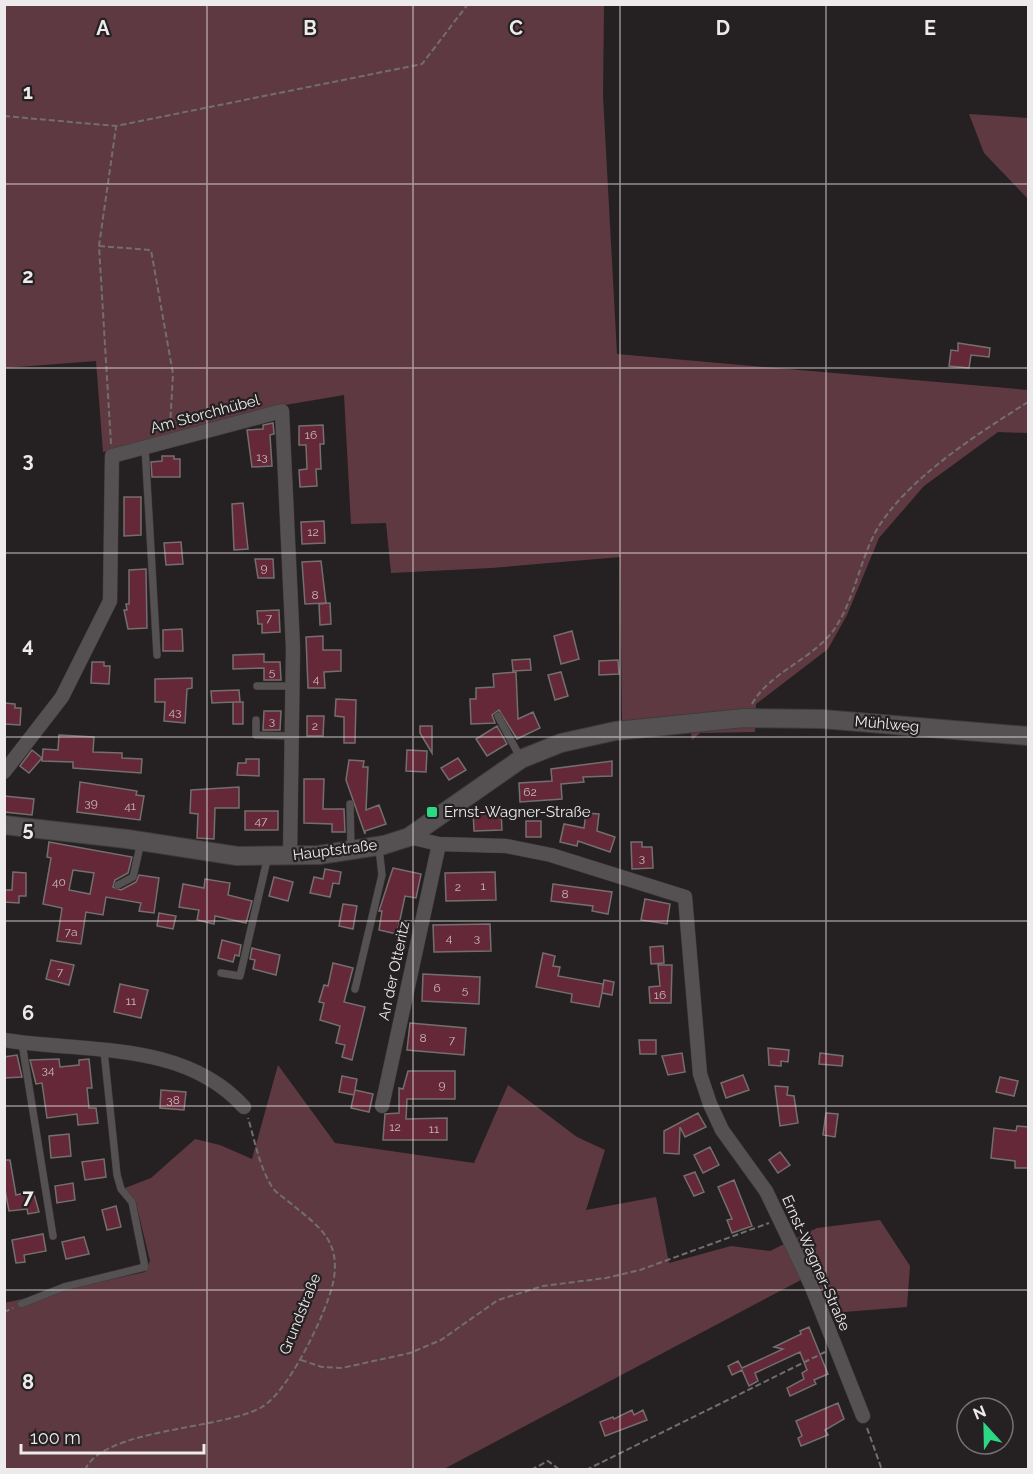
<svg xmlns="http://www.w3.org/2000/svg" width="1033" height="1474" viewBox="0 0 1033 1474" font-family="Raleway,sans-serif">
	<rect width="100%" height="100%" fill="#252122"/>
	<path fill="#5f3941" d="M5,5H604L603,96L617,354L1028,390V433L998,432L924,486L879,538L847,615L828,649L756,704L755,732L700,733L692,740L689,715L622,721L620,557L491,568L391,573L386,523L351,524L344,395L279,406L103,452L96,361L5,368Z
		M969,114L1028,118V199L984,153Z
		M278,1065L335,1143L474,1163L508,1085L577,1137L605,1150L586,1210L656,1197L669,1263L731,1246L770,1251L817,1228L880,1220L910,1266L907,1307L832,1313L814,1273L442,1470L5,1469L4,1303L145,1272L150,1261L136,1203L125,1188L151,1178L195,1139L220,1145L252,1159Z"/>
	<path fill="#652839" stroke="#736f6f" stroke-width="1.5" fill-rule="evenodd" d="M958,343L990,348L989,357L971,355L969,368L949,366L951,350L958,351Z
		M273,423L274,434L270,435L272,466L252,467L247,430L263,429V425Z
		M323,425L324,444H320L321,469H316L317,486L300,487L299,470L307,469L306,445H299V426Z
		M162,456H174V459H180V477H152L151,462L162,461Z
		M124,497H141V535L124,536Z
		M243,503L248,549L234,550L232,504Z
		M324,521L325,543L302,544L301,522Z
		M181,542L183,564L166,565L164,543Z
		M255,559H273L274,578H258Z
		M321,561L326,603L305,604L302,562Z
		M146,569L147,628L128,629L124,610H127L126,604H129V570Z
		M330,603L331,624L320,625L319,604Z
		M279,610L280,632L262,633V624H258L257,611Z
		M182,629L183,651H163V630Z
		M572,631L579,659L561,664L554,636Z
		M323,636V650H341V671L324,672L325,688H308L306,637Z
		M264,654V662H280L281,680H264V668L233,669V655Z
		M530,659L531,670L513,671L512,660Z
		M618,660L619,674L599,675V661Z
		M92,662H104V666H110L109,684L91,683Z
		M516,672L518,719L533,712L540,728L517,739L499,710L492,715L495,723L471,724L470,699H476V688L494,687L493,674Z
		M561,672L568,696L555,700L548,675Z
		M192,678V688L187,689L185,723L164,721L165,702H155V679Z
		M239,690L240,702H233H243V724H233V702L212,703L211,691Z
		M336,699L356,700L355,743H344V717L335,716Z
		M4,703L15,704V708H21L20,725L4,724Z
		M264,711H281L280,730H263Z
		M307,716H324L323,736H307Z
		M420,726H432V753L420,733Z
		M497,726L507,744L487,756L476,739Z
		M59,735L94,737L93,752L122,753V758L142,759L141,773L73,768V762L42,761L43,749L58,750Z
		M32,750L42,758L29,773L20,766Z
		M407,750L427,751L426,772L406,771Z
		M458,758L466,770L449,780L441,768Z
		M246,759H259V776L237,775L238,763H246Z
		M349,760L364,761L363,767H368L366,810L379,805L386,824L365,831V834L346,780Z
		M612,761V776L583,777L584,782L561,784L562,799L520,802L519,783L552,781L551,769Z
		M304,779H324L323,809H344L345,832H332V824L304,823Z
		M80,782L137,791L136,795L144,796L140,820L77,812Z
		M239,787V808H215L214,839L197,838L198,814L190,813L191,790Z
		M4,796L34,799L32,815L4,812Z
		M245,811H278V830H245Z
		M501,811L502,830L474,831L473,812Z
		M586,813L599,814L597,831L615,837L610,852L578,841L577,846L560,842L564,824L584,828Z
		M526,821H541V837H526Z
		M49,842L132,857L128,873L115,880L113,887L121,890L136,882L139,875L159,878L154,913L139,911L141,903L106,897L103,915L86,912L81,944L57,941L62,908L43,904L51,858L47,857ZM73,870L94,873L90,894L69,890Z
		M631,842H642V847H652L653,868L632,869Z
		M393,868L421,874L416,898L405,896L397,934L379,930L382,911H379Z
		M325,869L341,872L339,884L333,883L330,897L310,893L314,877L323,879Z
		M13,872L26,873V896H19V903L4,902V890H12Z
		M495,872L496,900L446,901L445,873Z
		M274,877L293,882L288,901L269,896Z
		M205,879L230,883L228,895L252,901L246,923L215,916L214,924L197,920L199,910L179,907L183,884L204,888Z
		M553,884L612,892L608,914L592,911L593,906L551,901Z
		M645,899L670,904L667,924L641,920Z
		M343,904L357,906L353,929L339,926Z
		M159,913L176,916L173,929L157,926Z
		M490,924L491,951L434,952L433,925Z
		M222,940L241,945L239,956L235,955L233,962L218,958Z
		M663,946L664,963L651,964L650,947Z
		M252,948L280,955L276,975L253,969L255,960L250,959Z
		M543,953L555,956L553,966L560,967L558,976L603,984L602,993L604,980L614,982L612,995L602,993L599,1007L571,1002L572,994L536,987Z
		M51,960L74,965L69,985L46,979Z
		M333,963L353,968L344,1002L365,1007L352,1060L342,1057L345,1045L336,1043L340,1026L320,1020L324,1003L319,1002L324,985L328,986Z
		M658,965H672L671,1003H650L649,987L660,986Z
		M423,974L480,977L479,1004L422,1001Z
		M120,984L148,990L141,1018L114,1012Z
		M410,1023L466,1028L464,1055L407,1050Z
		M639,1040H656V1054H640Z
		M768,1048L789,1050L788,1062L781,1061V1066L769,1065Z
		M682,1053L685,1072L668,1075L662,1056Z
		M820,1053L843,1056L842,1066L819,1064Z
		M17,1055L22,1077L4,1078V1057Z
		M59,1059L60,1067L79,1065V1060L89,1059L92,1088H87L89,1108H96L98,1123L78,1125L77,1114L47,1118L42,1083L36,1084L30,1060Z
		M408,1071H455V1099H407L406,1119L447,1118V1140H383L385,1114L399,1113V1088L403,1089Z
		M743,1075L749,1090L726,1098L721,1083Z
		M342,1076L357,1079L354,1095L339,1092Z
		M1000,1077L1018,1081L1014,1096L996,1092Z
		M775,1086L788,1087L787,1095L794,1096L798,1123L780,1126Z
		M161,1090L186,1092L184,1110L160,1108Z
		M355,1090L373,1094L369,1112L351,1108Z
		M698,1113L706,1127L685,1137L680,1127L679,1154L664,1153V1131Z
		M826,1113L838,1114L835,1137L823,1135Z
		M1017,1126L1029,1127V1168H1015V1161L991,1158L994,1128L1016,1131Z
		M69,1134L71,1156L51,1158L49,1136Z
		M710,1147L719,1165L703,1173L694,1155Z
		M780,1152L790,1165L778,1173L769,1160Z
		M104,1159L106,1177L85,1180L82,1162Z
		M4,1160H10L16,1195L33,1191L39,1212L28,1214L27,1209L9,1211L4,1185Z
		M695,1172L704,1192L694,1196L684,1176Z
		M734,1180L752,1226L732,1233L727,1220L732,1219L718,1187Z
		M73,1183L75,1200L57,1203L55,1186Z
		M116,1206L121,1227L107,1230L102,1210Z
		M43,1234L46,1251L24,1255L25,1262L16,1263L12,1240Z
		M84,1237L89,1254L66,1259L62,1242Z
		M809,1327L828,1374L814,1380L816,1384L790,1396L787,1388L804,1379L802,1373L807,1370L800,1352L755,1373L758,1381L749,1386L742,1370L732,1375L728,1366L738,1361L742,1368L783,1349L774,1347L801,1334L800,1331Z
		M838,1403L844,1419L825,1430L828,1435L801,1446L798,1438L802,1436L796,1421Z
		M632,1410L634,1415L643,1410L647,1420L605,1436L600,1422L613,1417L614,1419Z"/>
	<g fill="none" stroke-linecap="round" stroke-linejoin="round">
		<defs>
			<path id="lane" d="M145,447L157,655
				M257,686H292
				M498,716L520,757
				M256,720V735L292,736
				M350,804L351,849
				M118,885L133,877L141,842
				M221,973L240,976L268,856
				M355,989L382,875L379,848
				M22,1043L53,1236
				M21,1304L64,1287L145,1267L132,1202L121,1189L117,1175L104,1051"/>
			<path id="street" d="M4,772L62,697L110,601L112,456L282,411L293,648L290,856
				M409,837L439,844L506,846L551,855L685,897L700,1074L710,1104L722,1130L766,1191L811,1285L863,1416
				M4,1040C86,1053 184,1040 244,1107
				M382,1106L439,844"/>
			<path id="secondary" d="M4,825L127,839L237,856L319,855L384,845L409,837L521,759L561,743L615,731L744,718L822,719L1028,736"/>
		</defs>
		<use href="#lane" stroke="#3f3c3d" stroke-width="8"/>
		<use href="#street" stroke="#3f3c3d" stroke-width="15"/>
		<use href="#secondary" stroke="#3f3c3d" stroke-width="20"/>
		<path stroke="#726e6f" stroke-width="2" stroke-dasharray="6 3" stroke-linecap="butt" d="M4,116L116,126L422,64L468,4
			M99,246L151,250L173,374L170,427
			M111,444L99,246L116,127
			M752,704C769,673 811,660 833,631C854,602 859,562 876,531C906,479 979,433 1028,402
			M4,1312L13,1308
			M301,1360L322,1367L342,1368L410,1353L441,1340L498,1300L543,1286L606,1278L640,1270L769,1223
			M867,1428L882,1470
			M85,1470C103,1428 222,1430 262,1407C289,1391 326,1314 333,1283C342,1240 318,1226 289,1202C283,1197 276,1193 272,1187C259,1166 255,1141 248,1118
			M531,1470L548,1461L560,1470
			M586,1470L825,1352"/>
		<use href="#lane" stroke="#555152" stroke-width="7"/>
		<use href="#street" stroke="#555152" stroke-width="14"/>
		<use href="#secondary" stroke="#555152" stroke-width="18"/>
	</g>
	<path fill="none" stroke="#eceaea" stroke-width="1.5" stroke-opacity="0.55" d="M207,4V1470M413,4V1470M620,4V1470M826,4V1470M4,184H1028M4,368H1028M4,553H1028M4,737H1028M4,921H1028M4,1106H1028M4,1290H1028"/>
	<rect fill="#2dd884" stroke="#252122" stroke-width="2" x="426" y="806" width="12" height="12" rx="3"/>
	<g text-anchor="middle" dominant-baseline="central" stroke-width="4.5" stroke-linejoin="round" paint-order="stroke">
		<g font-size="12" fill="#cababe">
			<text x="311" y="435">16</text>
			<text x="262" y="457">13</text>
			<text x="313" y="532">12</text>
			<text x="264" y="568">9</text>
			<text x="315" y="595">8</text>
			<text x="269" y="618">7</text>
			<text x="272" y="672">5</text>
			<text x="316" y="679">4</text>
			<text x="175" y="712">43</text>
			<text x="272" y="721">3</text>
			<text x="315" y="726">2</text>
			<text x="530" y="792">62</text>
			<text x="91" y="803">39</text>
			<text x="130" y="806">41</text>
			<text x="261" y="821">47</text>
			<text x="642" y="858">3</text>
			<text x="59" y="882">40</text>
			<text x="483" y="886">1</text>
			<text x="458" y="887">2</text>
			<text x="565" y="894">8</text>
			<text x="71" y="932">7a</text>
			<text x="449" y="938">4</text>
			<text x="477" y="938">3</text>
			<text x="60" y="972">7</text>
			<text x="437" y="988">6</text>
			<text x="465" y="990">5</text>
			<text x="660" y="995">16</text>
			<text x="131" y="1001">11</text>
			<text x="423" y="1038">8</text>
			<text x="452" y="1040">7</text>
			<text x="48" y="1070">34</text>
			<text x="442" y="1085">9</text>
			<text x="173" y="1100">38</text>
			<text x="395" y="1127">12</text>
			<text x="434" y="1129">11</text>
		</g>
		<g font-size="15" fill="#eceaea" stroke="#252122">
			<text transform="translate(205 414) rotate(-15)">Am Storchhübel</text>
			<text transform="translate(887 724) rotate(5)">Mühlweg</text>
			<text transform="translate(335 850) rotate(-7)">Hauptstraße</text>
			<text transform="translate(394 971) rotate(-78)">An der Otteritz</text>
			<text transform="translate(816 1263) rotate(66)">Ernst-Wagner-Straße</text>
			<text transform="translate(300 1314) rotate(-68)">Grundstraße</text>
		</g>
		<g font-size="15" fill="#eceaea" stroke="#252122" text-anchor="start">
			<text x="444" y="812">Ernst-Wagner-Straße</text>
		</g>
	</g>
	<g font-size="20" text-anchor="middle" font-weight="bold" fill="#eceaea" stroke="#252122" stroke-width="4.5" stroke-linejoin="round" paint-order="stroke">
		<text x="103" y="35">A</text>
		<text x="310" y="35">B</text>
		<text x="516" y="35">C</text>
		<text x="723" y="35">D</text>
		<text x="930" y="35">E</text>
		<text x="28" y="99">1</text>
		<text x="28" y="283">2</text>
		<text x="28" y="467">3</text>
		<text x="28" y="652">4</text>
		<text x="28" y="836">5</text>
		<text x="28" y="1020">6</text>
		<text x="28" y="1204">7</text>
		<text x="28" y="1389">8</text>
	</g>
	<rect width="1033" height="1474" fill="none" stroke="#eceaea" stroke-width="12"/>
	<g transform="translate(985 1426) rotate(338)"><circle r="28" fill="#252122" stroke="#757172" stroke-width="1.5"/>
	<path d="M0-4.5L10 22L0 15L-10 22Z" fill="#2dd884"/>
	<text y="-9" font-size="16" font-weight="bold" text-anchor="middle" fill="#eceaea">N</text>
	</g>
	<path d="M21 1444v9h183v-9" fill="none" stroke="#eceaea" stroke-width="3"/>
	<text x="30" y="1444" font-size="18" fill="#eceaea" stroke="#252122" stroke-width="4.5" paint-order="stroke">100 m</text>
</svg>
